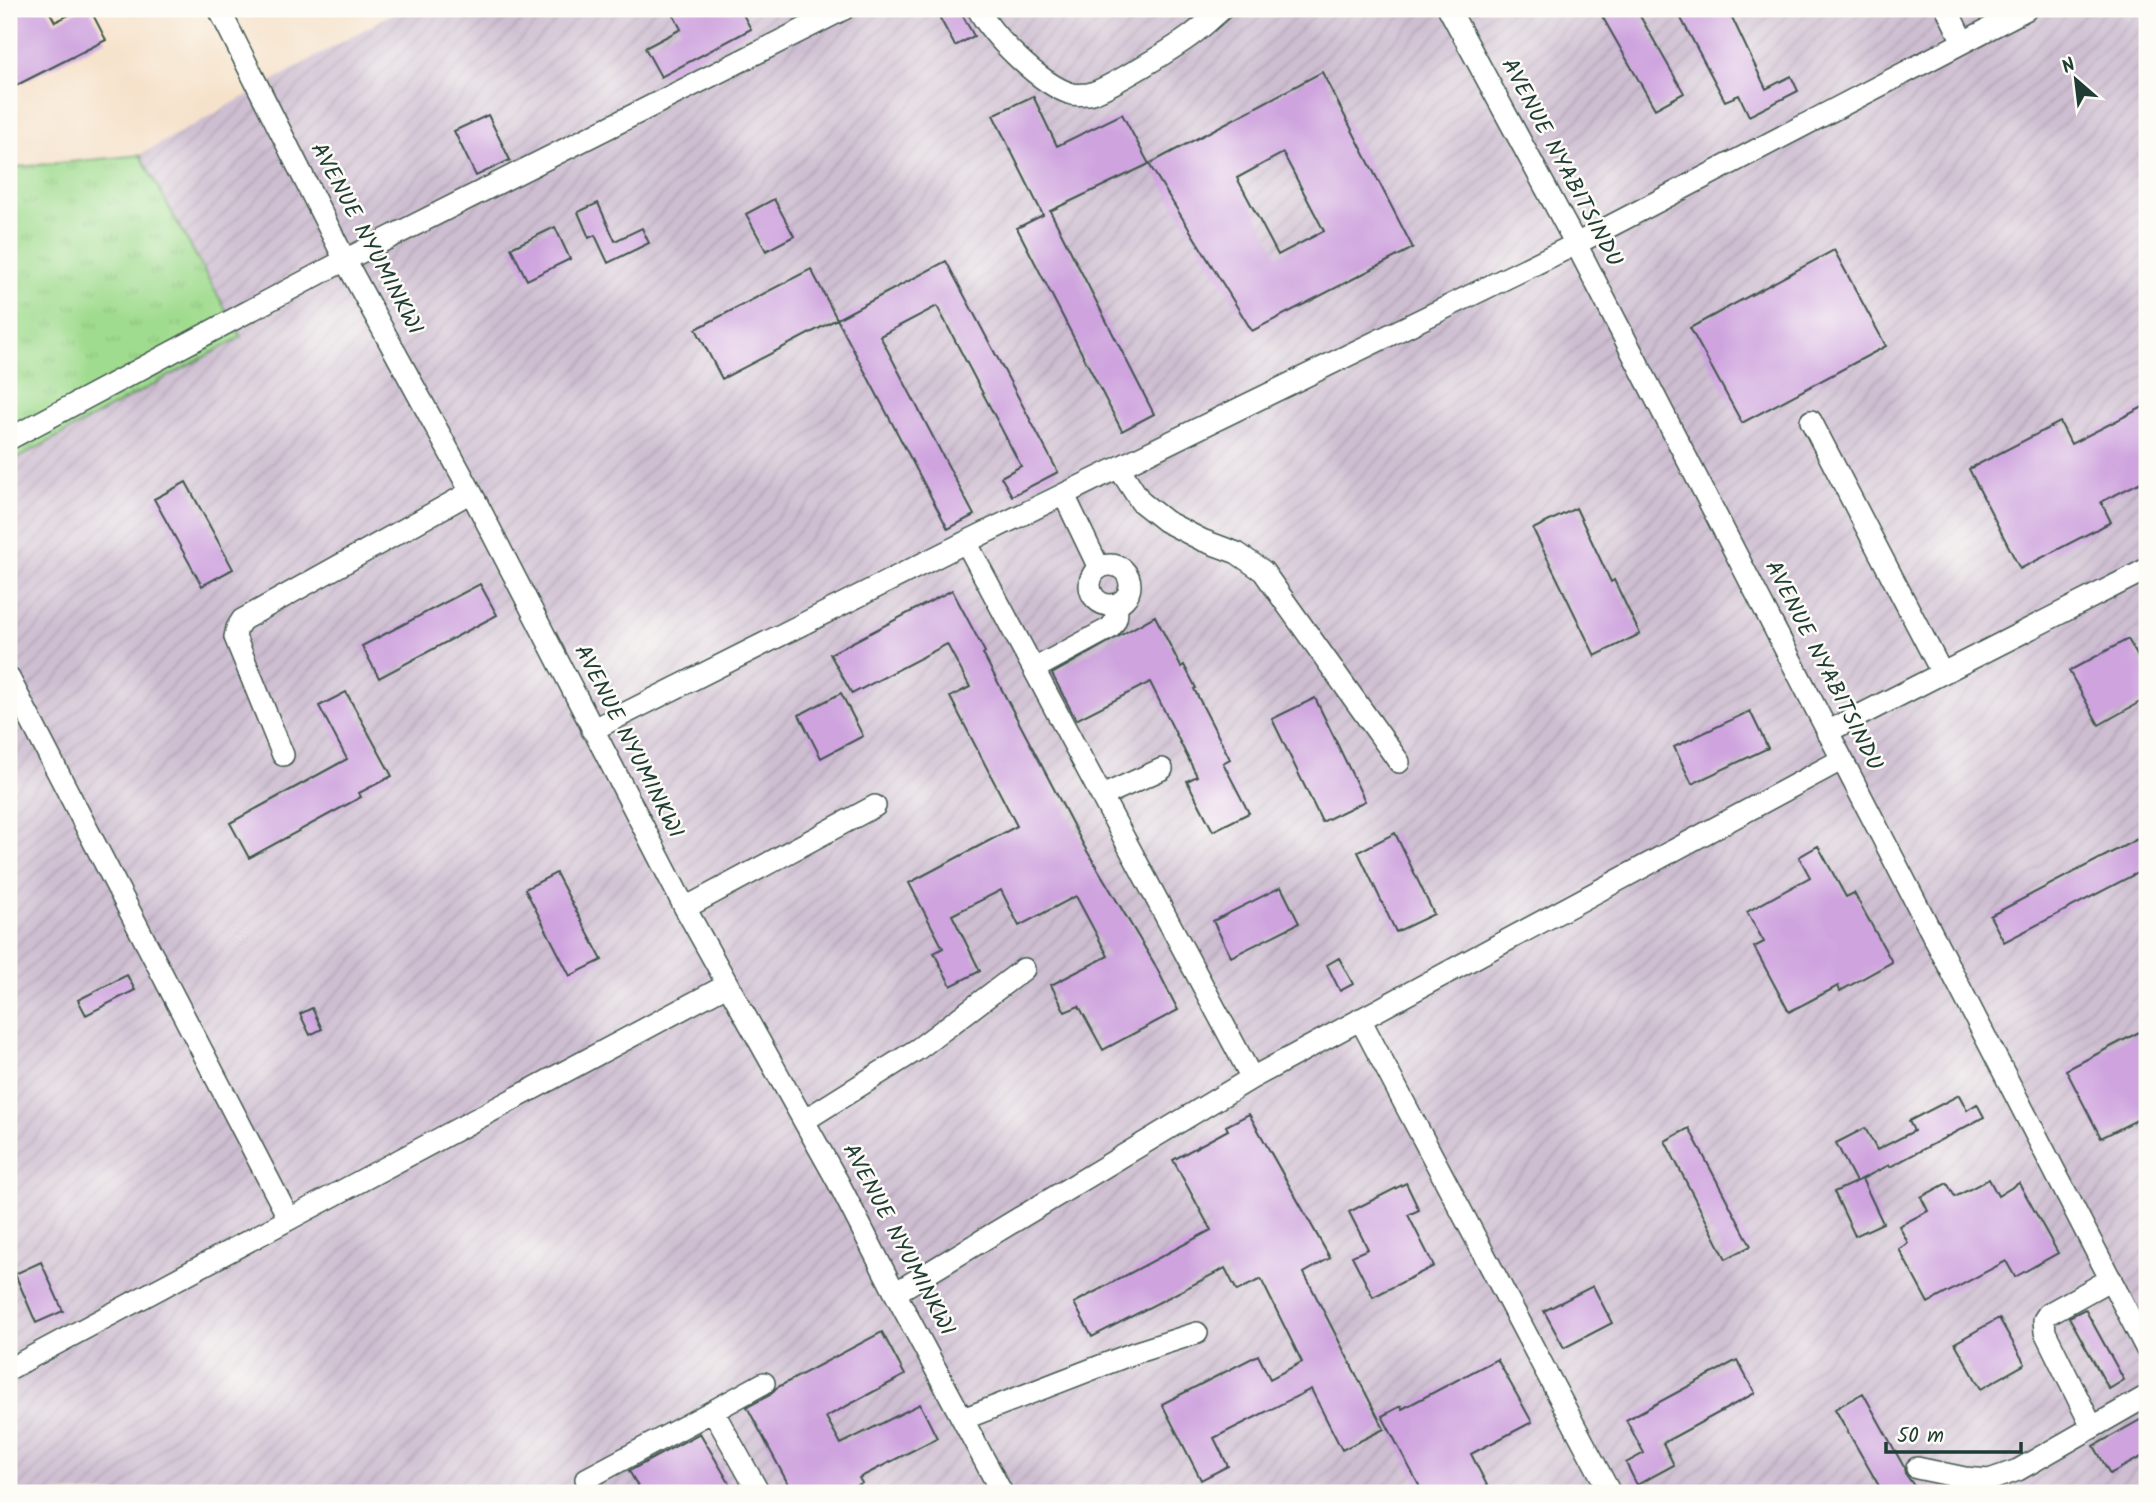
<svg xmlns="http://www.w3.org/2000/svg" width="2156" height="1502" viewBox="0 0 2156 1502" font-family="Kalam,sans-serif">
	<defs>
		<pattern id="industrial-furrows" width="10" height="10" patternUnits="userSpaceOnUse" patternTransform="scale(1.75)"><rect width="10" height="10" fill="#cebed1"/><path d="M-1 1l2-2M0 10L10 0M9 11l2-2" fill="none" stroke="#b0a4b4"/></pattern>
		<pattern id="grass-tufts" width="24" height="20" patternUnits="userSpaceOnUse" patternTransform="scale(1.75)"><rect width="24" height="20" fill="#a0dc8f"/><path d="M3 7l-1-3M5 7V3M7 7l1-3M15 17l-1-3M17 17v-4M19 17l1-3" fill="none" stroke="#89be7c"/></pattern>
	</defs>
	<rect width="100%" height="100%" fill="#fdfcf7"/>
	<filter id="ink" filterUnits="userSpaceOnUse"><feTurbulence type="fractalNoise" baseFrequency=".0143" numOctaves="2"/><feDisplacementMap in="SourceGraphic" scale="14" xChannelSelector="R" yChannelSelector="G"/><feConvolveMatrix kernelMatrix="1 2 1 2 8 2 1 2 1" color-interpolation-filters="sRGB"/></filter>
	<filter id="wash" filterUnits="userSpaceOnUse"><feTurbulence type="fractalNoise" baseFrequency=".00686" numOctaves="4" result="noise"/><feDisplacementMap in="SourceGraphic" scale="28" xChannelSelector="R" yChannelSelector="G"/><feGaussianBlur stdDeviation="1.57" result="paint"/><feColorMatrix in="noise" values="0 0 0 0 0 0 0 0 0 0 0 0 0 0 0 0 0 1.4 0 .05"/><feComposite in="paint" operator="in"/></filter>
	<g filter="url(#wash)">
		<rect width="100%" height="100%" fill="#f6e2cb"/>
		<path fill="url(#industrial-furrows)" d="M401,9H2147V1493H9V463L241,336L140,155Z"/>
		<path fill="url(#grass-tufts)" stroke="#608c62" stroke-width="2" d="M140,155L241,337L9,463V168Z"/>
		<g id="blocks">
			<path fill="#cea3de" fill-rule="evenodd" d="M9,9H48L55,22L81,9H90L106,40L9,89Z
				M670,9H740L751,29L661,77L645,48L681,29Z
				M935,9H959L974,36L955,46Z
				M1598,9H1636L1684,93L1655,109Z
				M1676,9H1728L1766,89L1791,76L1798,91L1749,116L1739,95L1725,101Z
				M1322,72L1413,248L1252,331L1149,164ZM1283,153L1324,231L1278,255L1237,178Z
				M1033,96L1057,146L1122,114L1149,164L1050,211L1154,414L1122,431L1017,228L1043,215L993,115Z
				M488,115L510,160L476,176L454,131Z
				M774,199L794,236L766,251L746,214Z
				M598,203L615,241L642,228L649,243L608,263L595,235L589,238L578,212Z
				M555,227L570,259L527,280L511,248Z
				M1834,250L1886,346L1742,423L1690,328Z
				M946,261L1058,472L1012,496L1001,477L1021,466L937,306L880,336L974,515L948,529L837,319Z
				M811,269L837,319L722,379L696,329Z
				M2147,405V479L2101,502L2111,522L2020,569L1969,469L2060,422L2071,444Z
				M186,482L233,569L202,586L154,499Z
				M1576,508L1611,582L1614,580L1640,634L1595,656L1533,529Z
				M480,584L497,615L379,678L362,646Z
				M952,590L985,652L983,654L1084,846L1154,963L1178,1010L1103,1050L1079,1006L1065,1012L1051,985L1108,956L1076,896L1019,926L1001,890L952,915L980,971L951,986L934,953L943,948L909,883L1017,826L950,697L970,687L947,644L852,694L830,654Z
				M1155,616L1181,667L1184,665L1196,688L1194,689L1230,759L1223,763L1249,813L1213,831L1187,781L1197,776L1150,682L1076,720L1052,674Z
				M2128,639L2147,673V698L2099,725L2069,671Z
				M346,692L392,776L359,793L361,797L249,858L230,823L347,759L319,706Z
				M841,693L863,736L821,758L799,715Z
				M1315,698L1365,801L1322,822L1272,719Z
				M1750,711L1768,748L1692,784L1674,747Z
				M1395,833L1434,914L1396,932L1358,852Z
				M2147,834V868L2004,942L1990,916Z
				M1818,846L1846,897L1854,893L1892,962L1840,991L1838,986L1789,1012L1754,947L1764,942L1747,912L1810,877L1799,857Z
				M556,873L602,960L570,976L525,889Z
				M1281,887L1299,923L1231,957L1213,921Z
				M1339,958L1353,984L1340,991L1327,965Z
				M127,975L135,990L86,1015L78,1000Z
				M312,1008L322,1029L310,1035L300,1014Z
				M2147,1028V1115L2101,1138L2066,1070Z
				M1959,1095L1967,1110L1977,1104L1984,1117L1890,1167L1889,1165L1856,1182L1836,1143L1865,1128L1877,1150L1914,1131L1909,1121Z
				M1249,1114L1330,1258L1304,1273L1384,1429L1342,1450L1311,1389L1214,1438L1228,1466L1201,1480L1162,1404L1258,1355L1270,1379L1302,1362L1261,1279L1237,1291L1225,1268L1092,1337L1074,1303L1211,1230L1173,1160L1228,1130L1226,1126Z
				M1689,1128L1751,1246L1726,1259L1665,1141Z
				M1862,1179L1883,1223L1855,1236L1834,1192Z
				M1989,1179L1998,1196L2019,1183L2058,1253L2015,1277L2006,1261L1928,1303L1899,1249L1908,1243L1899,1226L1928,1211L1921,1197L1947,1183L1955,1197Z
				M1406,1183L1419,1210L1408,1215L1434,1266L1373,1297L1352,1256L1368,1249L1349,1212Z
				M41,1262L63,1311L36,1323L15,1274Z
				M1593,1286L1612,1323L1564,1348L1544,1311Z
				M2085,1309L2124,1380L2109,1389L2069,1317Z
				M1999,1318L2025,1364L1981,1389L1955,1343Z
				M882,1332L905,1375L826,1417L841,1444L920,1404L937,1438L859,1478L862,1483L842,1493H793L747,1407L770,1395L776,1388Z
				M1497,1359L1532,1422L1471,1454L1491,1493H1423L1382,1416L1401,1406L1402,1409Z
				M1737,1360L1755,1393L1663,1443L1674,1465L1637,1485L1626,1463L1644,1453L1626,1420Z
				M1863,1393L1904,1467L1905,1473L1919,1493H1883L1835,1409Z
				M2147,1416V1454L2110,1474L2094,1446Z
				M700,1433L735,1493H642L629,1471Z"/>
		</g>
	</g>
	<g filter="url(#ink)">
		<use href="#blocks" fill-opacity="0" stroke="#3f564b" stroke-width="2"/>
		<g fill="none" stroke-linecap="round" stroke-linejoin="round">
			<defs>
				<path id="minor" d="M219,9L345,260L471,492L685,908L838,1182L895,1293L1002,1493
					M978,9C993,37 1041,85 1072,94C1076,95 1083,94 1088,94C1104,92 1183,43 1198,30C1207,23 1214,16 1222,9
					M1449,9L1576,244L2147,1350
					M1947,9L1963,42
					M1811,421L1942,673
					M9,439L345,260L844,9
					M1119,468L1141,502L1165,521L1202,540L1237,553L1263,571L1399,762
					M1064,495L1099,568
					M966,542L1252,1078
					M1090 585a20 20 0 1 1 40 0a20 20 0 1 1-40 0Z
					M1034,669L1110,628C1117,620 1118,615 1116,604
					M9,678L289,1219
					M592,730L966,542L1576,244L2027,9
					M1827,732L2147,569
					M283,755L235,637L237,628L242,620L471,492
					M1102,796L1162,769
					M685,908L875,806
					M1360,1019L1610,1493
					M805,1120L918,1049L1024,969
					M895,1293L1252,1078L1841,760
					M9,1369L727,985
					M713,1411L764,1383
					M963,1419L1134,1353L1197,1333
					M2092,1427L2045,1332L2044,1320L2048,1314L2111,1279
					M1917,1468L1965,1478L1989,1480L2018,1470L2147,1396
					M586,1479L713,1411L759,1493"/>
			</defs>
			<use href="#minor" stroke="#3f564b" stroke-width="24"/>
			<use href="#minor" stroke="#fff" stroke-width="21"/>
		</g>
	</g>
	<g text-anchor="middle" dominant-baseline="central" stroke-width="5" stroke-linejoin="round" paint-order="stroke">
		<g font-size="23" fill="#1f3d34" stroke="#fdfcf7">
			<text transform="translate(1561 163) rotate(62)">AVENUE NYABITSINDU</text>
			<text transform="translate(366 239) rotate(62)">AVENUE NYUMINKWI</text>
			<text transform="translate(1823 666) rotate(63)">AVENUE NYABITSINDU</text>
			<text transform="translate(628 742) rotate(63)">AVENUE NYUMINKWI</text>
			<text transform="translate(898 1240) rotate(62)">AVENUE NYUMINKWI</text>
		</g>
	</g>
	<rect width="2156" height="1502" fill="none" stroke="#fdfcf7" stroke-width="35"/>
	<g transform="translate(2076 80) rotate(332)" stroke="#fdfcf7" stroke-width="5" paint-order="stroke">
	<path d="M0-5L12 26L0 18L-12 26Z" fill="#1f3d34"/>
	<text y="-10" font-size="19" font-weight="bold" text-anchor="middle" fill="#1f3d34">N</text>
	</g>
	<path d="M1886 1442v10h135v-10" fill="none" stroke="#1f3d34" stroke-width="3.5"/>
	<text x="1897" y="1442" font-size="21" fill="#1f3d34" stroke="#fdfcf7" stroke-width="5" paint-order="stroke">50 m</text>
</svg>
